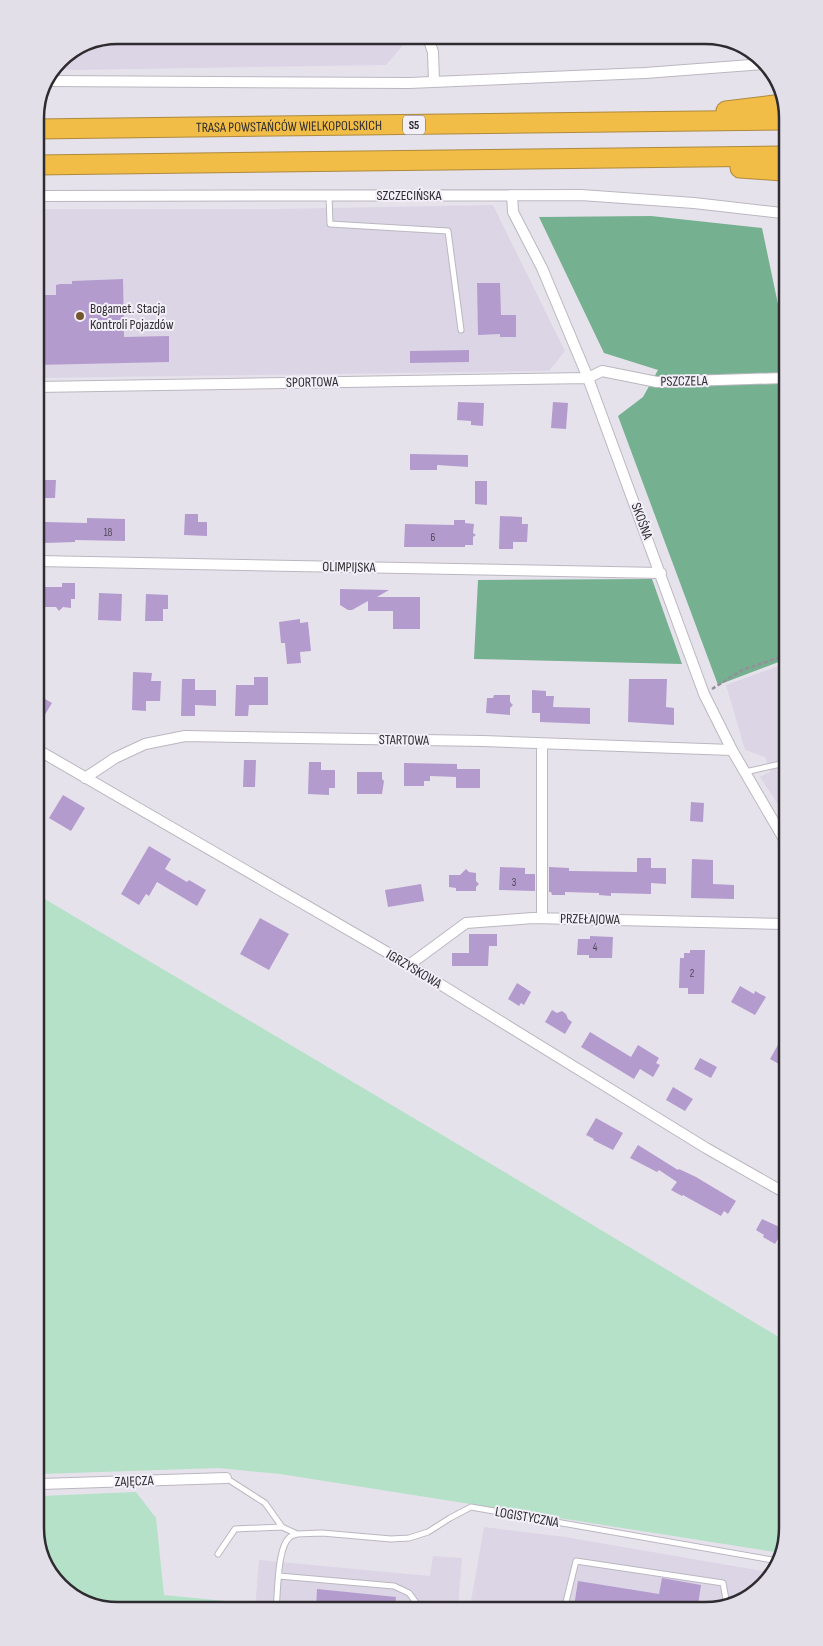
<svg xmlns="http://www.w3.org/2000/svg" width="823" height="1646" viewBox="0 0 823 1646" font-family="'Sofia Sans Condensed',sans-serif">
	<rect width="100%" height="100%" fill="#e6e2eb"/>
	<path fill="#dcd5e5" d="M117,35H410L411,36L386,65L74,70L55,68L59,59Z
		M493,205L565,351L549,371L36,378V209H277Z
		M784,664L785,815L760,777L770,772L765,757L745,750L726,685Z
		M484,1527L565,1537L774,1573L737,1605L470,1607Z
		M433,1556L462,1558L458,1608L255,1609L259,1560L430,1576Z"/>
	<path fill="#b5e1c8" d="M38,895L538,1192L787,1342L788,1529L781,1553L280,1474L219,1468L41,1474Z
		M136,1492L156,1518L164,1595L256,1604L255,1609L112,1611L71,1597L41,1560V1496Z"/>
	<path fill="#75b090" d="M651,216L762,228L783,328L784,660L718,685L618,416L643,397L658,370L604,353L539,217Z
		M652,579L682,664L474,659L478,580Z"/>
	<path fill="#b49bce" d="M123,279L124,337L169,336V362L36,365V295H56V285L60,284H72V281Z
		M477,283H500L501,315H516V337H500V334L478,335Z
		M469,350V362L410,363V351Z
		M458,402L484,403L483,426L471,425V421L457,420Z
		M553,402L568,403L566,429L551,428Z
		M410,454L468,455V467L437,465V470H410Z
		M43,480H56L55,498H43Z
		M475,481H487V505L475,504Z
		M185,514H198V522H207V536L184,535Z
		M500,516L522,517V524H528L527,542H513V549H499Z
		M87,518L125,519V541L75,540V542L44,543L45,522L87,523Z
		M454,520H465V523L474,524L473,533L476,535L473,537V545H465V547H404L405,524L454,525Z
		M62,583H75V599H71V608L63,607L59,611L56,607H41L42,587H62Z
		M340,589L389,590L377,597H420V629H393V611H368V601L352,610H348L340,605Z
		M99,593L122,594L121,621L98,620Z
		M146,594L168,595V609H163V621H145Z
		M300,619V623L308,622L311,651L300,652L301,663L287,664L285,643H281L279,622Z
		M133,672L152,673L151,681H161L160,701H146V711L132,710Z
		M254,677H268V705H249L248,716H235L236,685H254Z
		M182,679H195V690H216V706L195,705V716H181Z
		M629,679H667L666,707L674,708V725L628,722Z
		M532,690L546,691V696H554L553,707L590,708V724L540,722V713H532Z
		M38,695L52,703L38,726Z
		M494,695H510V702L513,705L510,708V715L486,713L487,698H493Z
		M244,760H256L255,787H243Z
		M309,762H321V770H335V788H329V795L308,794Z
		M404,763L457,764V769H480V788H456V777L430,776V781H424V786H404Z
		M357,772H382V779L384,781L382,794H357Z
		M63,795L85,808L71,831L49,818Z
		M691,802L704,803L703,822L690,821Z
		M149,846L171,859L165,869L187,882L189,880L206,890L197,906L157,882L149,896L146,894L139,905L121,894Z
		M637,858H651V868H666V884L651,883V894L611,893V896L599,895V893L565,892V895H552L551,892H549V867L569,868V871H574L637,872Z
		M692,859L713,860V884L734,885V899L691,898Z
		M500,867L525,868V874H535V891L499,890Z
		M466,869L469,872L476,873V881L479,884L476,887V891H456V888L449,887V875H460Z
		M421,884L424,901L388,907L385,890Z
		M260,918L289,934L269,970L240,954Z
		M469,934H497V946H489L488,966H452V953H469Z
		M590,936L613,937L612,958H589V955H577L578,939H590Z
		M690,950H705L704,994H688V988H679L680,958H684V953H690Z
		M517,983L531,992L524,1005L521,1003L519,1006L508,999Z
		M740,986L754,994L755,991L766,997L755,1015L731,1002Z
		M552,1010L557,1013L562,1011L566,1014L568,1019L572,1022L565,1034L545,1022Z
		M590,1032L631,1057L638,1045L659,1058L656,1063L660,1065L653,1077L640,1069L634,1079L581,1047Z
		M779,1043L786,1047V1068L770,1059Z
		M700,1058L717,1067L711,1078L694,1069Z
		M673,1087L693,1099L685,1111L666,1100Z
		M596,1118L623,1133L613,1150L593,1140L594,1139L586,1135Z
		M638,1145L678,1170L679,1169L696,1177L736,1201L728,1214L724,1211L721,1216L690,1199L683,1195L682,1196L671,1190L677,1182L659,1170L657,1172L630,1158Z
		M762,1219L784,1229L775,1244L763,1237L764,1235L756,1230Z
		M662,1578L701,1585L698,1605L574,1606L578,1581L659,1594Z
		M317,1589L396,1597L395,1608L316,1609Z"/>
	<g fill="none" stroke-linecap="round" stroke-linejoin="round">
		<defs>
			<path id="service" d="M329,195L330,224L448,231L461,330
				M745,772L785,763
				M226,1478L265,1503L282,1527
				M218,1554L235,1529L282,1527L297,1534L322,1533L391,1539L409,1538L428,1532L450,1518L471,1507L778,1561
				M279,1576L394,1586L409,1593L420,1608
				M565,1606L576,1561L723,1583L727,1605
				M276,1609C278,1593 277,1547 290,1537C292,1535 295,1535 297,1534"/>
			<path id="minor" d="M427,35L433,52L434,81
				M49,81L409,83L645,73L765,64
				M512,195L513,212L542,268L588,378L704,694L732,750L785,841
				M36,196L581,195L694,203L782,213
				M36,387L588,378L602,371L657,382L783,378
				M37,561L661,573
				M38,750L409,965L706,1148L787,1194
				M85,778L115,758L145,744L185,736L483,741L732,750
				M542,918V744
				M409,965L466,923L533,918L785,924
				M41,1484L226,1478"/>
			<g id="motorway">
				<path d="M726,111L782,104"/>
				<path id="s1" d="M35,129L782,120"/>
				<path d="M35,165L782,156"/>
				<path d="M740,168L782,171"/>
			</g>
		</defs>
		<use href="#service" stroke="#bbb7c0" stroke-width="7"/>
		<use href="#minor" stroke="#bbb7c0" stroke-width="12"/>
		<use href="#motorway" stroke="#ad8a3e" stroke-width="21"/>
		<path stroke="#939097" stroke-width="2.5" stroke-dasharray="4 2.5" stroke-linecap="butt" d="M712,689L742,670L784,656"/>
		<use href="#service" stroke="#fff" stroke-width="5"/>
		<use href="#minor" stroke="#fff" stroke-width="10"/>
		<use href="#motorway" stroke="#f1bd46" stroke-width="19"/>
	</g>
	<circle fill="#76562c" stroke="#f3eff8" stroke-width="2" cx="80" cy="316" r="5"/>
	<g text-anchor="middle" dominant-baseline="central" stroke-width="4" stroke-linejoin="round" paint-order="stroke">
		<g font-size="11" fill="#504858">
			<text x="108" y="532">18</text>
			<text x="433" y="537">6</text>
			<text x="514" y="882">3</text>
			<text x="595" y="947">4</text>
			<text x="692" y="973">2</text>
		</g>
		<rect fill="#f3eff8" stroke="#69666c" stroke-width="1" x="403" y="115.5" width="22" height="19" rx="4"/>
		<g font-size="12" font-weight="bold" fill="#2e2c30">
			<text x="414" y="125">S5</text>
		</g>
		<g font-size="14" fill="#2e2c30" stroke="#f3eff8">
			<text stroke="none"><textPath href="#s1" startOffset="254">TRASA POWSTAŃCÓW WIELKOPOLSKICH</textPath></text>
			<text x="409" y="195">SZCZECIŃSKA</text>
			<text transform="translate(684 381) rotate(-1)">PSZCZELA</text>
			<text transform="translate(312 382) rotate(-1)">SPORTOWA</text>
			<text transform="translate(642 521) rotate(70)">SKOŚNA</text>
			<text transform="translate(349 567) rotate(1)">OLIMPIJSKA</text>
			<text transform="translate(404 740) rotate(1)">STARTOWA</text>
			<text transform="translate(590 919) rotate(1)">PRZEŁAJOWA</text>
			<text transform="translate(414 969) rotate(31)">IGRZYSKOWA</text>
			<text transform="translate(134 1481) rotate(-2)">ZAJĘCZA</text>
			<text transform="translate(527 1517) rotate(10)">LOGISTYCZNA</text>
		</g>
		<g font-size="14" fill="#2e2c30" stroke="#f3eff8" text-anchor="start">
			<text x="90" y="308">Bogamet. Stacja<tspan x="90" dy="16">Kontroli Pojazdów</tspan></text>
		</g>
	</g>
	<path d="M0 0H823V1646H0ZM118 44H705A74 74 0 0 1 779 118V1528A74 74 0 0 1 705 1602H118A74 74 0 0 1 44 1528V118A74 74 0 0 1 118 44Z" fill="#e3dfe8" fill-rule="evenodd"/>
	<path fill="none" stroke="#2e2c30" stroke-width="2.5" d="M118 44H705A74 74 0 0 1 779 118V1528A74 74 0 0 1 705 1602H118A74 74 0 0 1 44 1528V118A74 74 0 0 1 118 44Z"/>
</svg>
